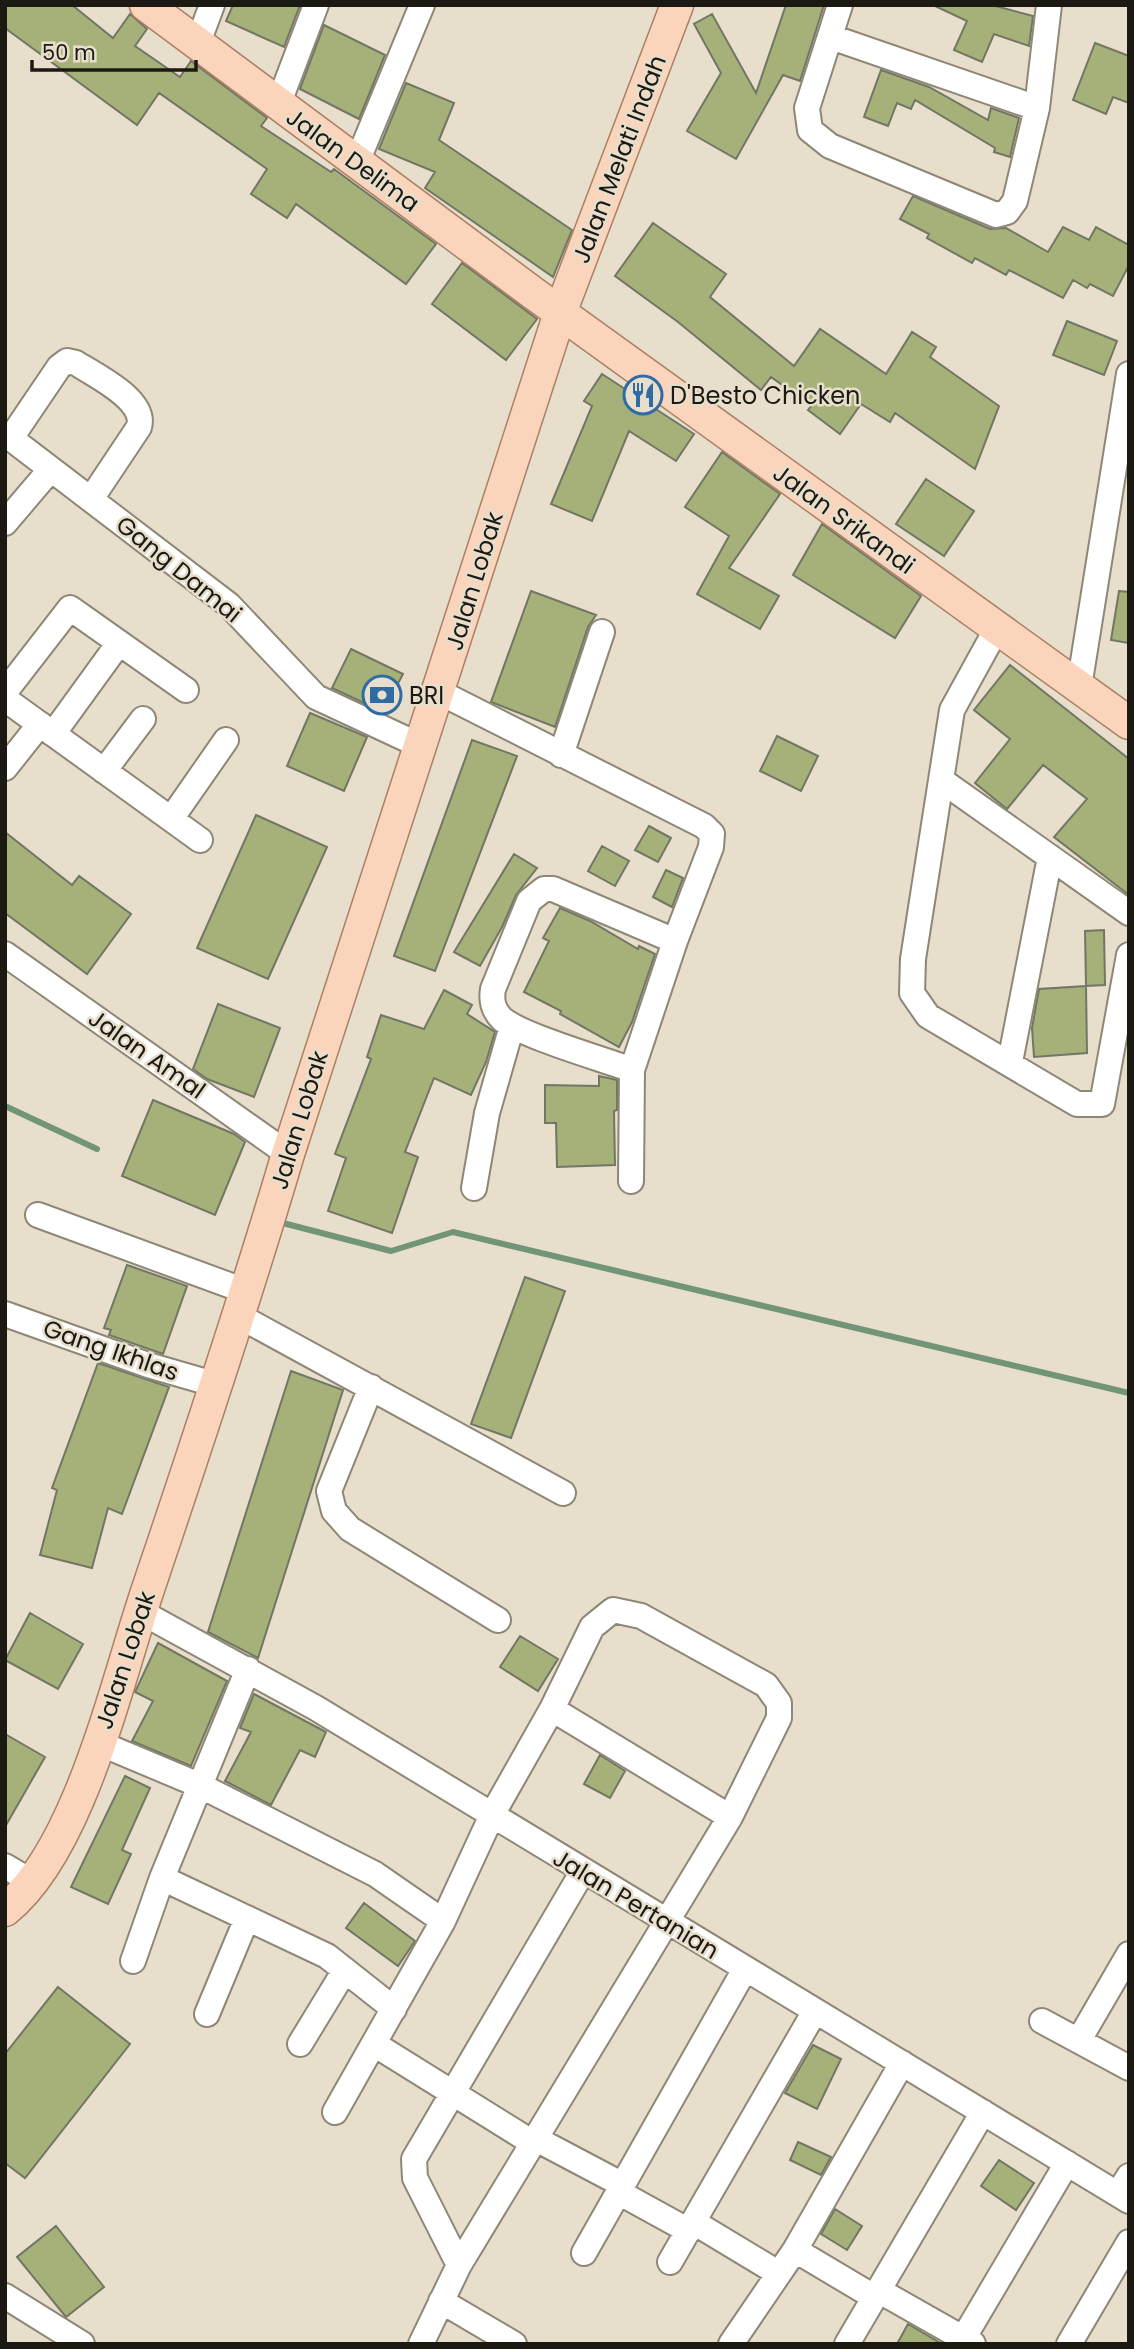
<svg xmlns="http://www.w3.org/2000/svg" width="1134" height="2349" viewBox="0 0 1134 2349" font-family="Poppins,sans-serif">
	<rect width="100%" height="100%" fill="#e7decc"/>
	<g fill="none" stroke-linecap="round" stroke-linejoin="round">
		<path stroke="#719576" stroke-width="6" d="M5,1106L97,1149
			M279,1222L391,1251L453,1232L1129,1393"/>
	</g>
	<path fill="#a5b178" stroke="#727665" stroke-width="2" d="M5,5H72L113,38L130,14L147,29L135,46L180,77L191,61L267,118L261,126L331,172L334,169L436,244L406,284L296,204L287,218L251,194L267,169L159,93L137,125L5,28Z
		M233,5H300L284,47L226,21Z
		M786,5H824L800,81L783,75L736,159L687,131L721,73L694,24L712,14L756,93Z
		M933,5H992L1033,16L1029,46L994,34L982,62L954,50L967,21Z
		M324,25L385,55L359,119L300,89Z
		M1095,43L1129,56V103L1113,97L1106,114L1073,100Z
		M881,70L929,87L988,120L991,108L1019,118L1010,157L994,152L995,148L915,100L911,109L897,103L888,126L864,117Z
		M406,83L454,103L439,140L572,230L553,277L425,188L435,172L379,149Z
		M913,196L990,229L1006,228L1048,252L1063,227L1089,240L1096,227L1129,245V265L1113,296L1090,284L1087,288L1073,280L1063,298L1009,270L1006,275L975,258L972,263L927,238L929,234L900,219Z
		M653,223L726,274L710,297L794,366L820,329L886,374L912,332L936,347L930,357L999,406L975,469L895,413L890,422L861,404L840,434L808,410L811,406L771,377L761,390L678,322L615,276Z
		M462,263L537,319L506,360L432,304Z
		M1067,321L1117,341L1104,375L1053,355Z
		M602,374L694,434L676,461L629,431L592,521L551,504L592,406L584,401Z
		M722,452L780,494L729,568L779,596L760,629L697,594L729,536L685,507Z
		M926,479L974,511L944,556L896,524Z
		M822,524L921,596L895,638L793,575Z
		M531,591L596,615L588,627L555,727L491,702Z
		M1119,591L1129,592V643L1111,640Z
		M351,649L403,674L383,712L332,688Z
		M1010,665L1129,759V895L1054,837L1087,799L1043,765L1007,809L975,783L1010,739L974,710Z
		M310,713L367,737L344,791L287,766Z
		M777,736L818,756L801,791L760,771Z
		M472,740L517,756L435,971L394,956Z
		M256,815L327,847L268,979L197,948Z
		M649,826L671,838L658,862L635,850Z
		M5,832L72,885L79,876L131,914L87,974L5,913Z
		M602,846L629,861L615,886L588,871Z
		M514,854L537,868L516,895L502,927L480,966L454,952Z
		M666,870L683,878L672,907L653,897Z
		M560,908L590,921L638,949L639,946L655,954L632,1022L619,1047L560,1014L561,1011L524,992L549,941L543,938Z
		M1104,930L1105,985L1086,986L1087,1053L1034,1057L1032,1028L1039,989L1086,986L1085,931Z
		M444,990L472,1005L467,1014L495,1032L486,1062L471,1095L434,1078L405,1152L418,1157L392,1233L328,1211L346,1158L335,1154L371,1059L367,1057L381,1015L424,1029Z
		M218,1004L280,1028L254,1097L207,1079L193,1069Z
		M599,1076L617,1080V1110L614,1111L615,1165L557,1167L556,1123H545V1085L599,1086Z
		M153,1100L234,1134L245,1142L215,1215L122,1176Z
		M127,1265L187,1286L163,1354L109,1335L111,1330L104,1328Z
		M525,1277L565,1291L511,1438L471,1424Z
		M98,1363L169,1387L122,1514L108,1508L92,1568L40,1555L57,1490L52,1488Z
		M291,1371L343,1390L258,1658L208,1632Z
		M30,1613L83,1644L58,1689L5,1660Z
		M520,1636L558,1659L538,1691L500,1667Z
		M158,1643L227,1681L191,1766L132,1741L153,1701L135,1692Z
		M254,1694L326,1732L315,1757L300,1750L271,1805L225,1781L251,1732L240,1728Z
		M5,1734L45,1757L5,1827Z
		M600,1755L625,1771L610,1798L584,1784Z
		M125,1776L150,1788L122,1850L131,1854L108,1904L71,1887Z
		M364,1903L415,1941L398,1966L346,1928Z
		M58,1987L130,2044L25,2178L5,2163V2054Z
		M813,2045L841,2059L817,2109L785,2093Z
		M798,2142L831,2157L821,2175L790,2160Z
		M999,2160L1034,2183L1016,2210L981,2186Z
		M835,2209L862,2226L847,2250L821,2234Z
		M56,2226L104,2287L66,2317L17,2257Z
		M908,2324L942,2344H897Z"/>
	<g fill="none" stroke-linecap="round" stroke-linejoin="round">
		<defs>
			<path id="minor" d="M840,5L807,108L810,130L830,146L996,215L1007,212L1015,201L1037,108L1049,5
				M831,37L1037,108
				M197,45L212,5
				M278,105L316,5
				M357,162L422,5
				M5,434L229,605L316,697L421,746
				M11,438L59,367L67,361L76,363C96,376 147,400 139,427L91,499
				M5,523L50,470
				M996,630L952,710L913,959L912,993L928,1016L1077,1104H1102L1129,955
				M1079,687L1129,374
				M5,692L70,608L186,690
				M439,692L704,826L712,834L711,847L675,941L632,1070L631,1181
				M5,699L200,840
				M53,734L119,643
				M561,755L602,632
				M5,768L40,724
				M104,771L143,719
				M941,780L1129,913
				M171,819L226,740
				M5,954L288,1154
				M1010,1062L1050,857
				M632,1070C603,1059 522,1036 502,1019C493,1010 491,1001 493,989L529,901L544,889H553L675,941
				M474,1188L487,1113L512,1026
				M38,1215L248,1292
				M5,1314L148,1365L217,1385
				M239,1316L563,1493
				M371,1387L329,1491L334,1511L350,1529L498,1620
				M141,1612L316,1708L1129,2201
				M552,1709L730,1817
				M99,1743L199,1785L375,1874L443,1921
				M5,1866L34,1883
				M162,1878L327,1956L394,2009
				M133,1961L162,1878L248,1669
				M207,2014L247,1918
				M1042,2021L1129,2068
				M1079,2040L1129,1954
				M300,2044L345,1970
				M374,2044L533,2143
				M335,2112L443,1921L492,1815L552,1709L592,1627L613,1610L641,1616L766,1685L779,1703V1718L730,1817L459,2265L421,2344
				M536,2139L623,2185
				M620,2193L689,2231
				M1118,2194L1129,2176
				M695,2223L778,2273
				M795,2250L874,2297
				M584,2253L745,1969
				M670,2262L815,2011
				M459,2265L415,2178L414,2159L583,1871
				M878,2290L973,2344
				M5,2296L82,2344
				M441,2301L514,2344
				M731,2344L795,2250L902,2063
				M847,2344L983,2112
				M960,2344L1067,2163
				M1069,2344L1129,2242"/>
			<path id="major" d="M146,5L533,293L1129,723
				M5,1910C80,1850 117,1680 148,1589C197,1444 245,1300 288,1154L560,313L677,5"/>
		</defs>
		<use href="#minor" stroke="#8f8776" stroke-width="28"/>
		<use href="#major" stroke="#ab8064" stroke-width="35"/>
		<use href="#minor" stroke="#fff" stroke-width="24"/>
		<use href="#major" stroke="#fbd4bc" stroke-width="32"/>
	</g>
	<defs>
		<symbol id="restaurant-ring" viewBox="-11 -11 22 22"><circle r="9.5" fill="#e7decc" stroke="#2f6ca3" stroke-width="1.5"/><path d="M-5-6h1v4h1v-4h1v4h1v-4h1v5L-1.5 .5V6h-2V.5L-5-1ZM5-6V6H3V1.5H1.5Q1.5-4 5-6Z" fill="#2f6ca3"/></symbol>
		<symbol id="bank-ring" viewBox="-11 -11 22 22"><circle r="9.5" fill="#e7decc" stroke="#2f6ca3" stroke-width="1.5"/><path d="M-6-4H6V4H-6ZM0-2.3a2.3 2.3 0 1 0 0 4.6a2.3 2.3 0 1 0 0-4.6Z" fill="#2f6ca3"/></symbol>
	</defs>
	<g fill-rule="evenodd">
		<use href="#restaurant-ring" x="621" y="373" width="44" height="44"/>
		<use href="#bank-ring" x="360" y="673" width="44" height="44"/>
	</g>
	<g text-anchor="middle" dominant-baseline="central" stroke-width="5" stroke-linejoin="round" paint-order="stroke">
		<g font-size="24" fill="#1c1913" stroke="#e7decc">
			<text transform="translate(619 159) rotate(-69)">Jalan Melati Indah</text>
			<text transform="translate(353 160) rotate(36)">Jalan Delima</text>
			<text transform="translate(844 519) rotate(36)">Jalan Srikandi</text>
			<text transform="translate(179 569) rotate(39)">Gang Damai</text>
			<text transform="translate(474 581) rotate(-73)">Jalan Lobak</text>
			<text transform="translate(147 1054) rotate(35)">Jalan Amal</text>
			<text transform="translate(299 1120) rotate(-73)">Jalan Lobak</text>
			<text transform="translate(111 1350) rotate(19)">Gang Ikhlas</text>
			<text transform="translate(125 1660) rotate(-72)">Jalan Lobak</text>
			<text transform="translate(636 1904) rotate(31)">Jalan Pertanian</text>
		</g>
		<g font-size="24" fill="#1c1913" stroke="#e7decc" text-anchor="start">
			<text x="670" y="395">D'Besto Chicken</text>
			<text x="409" y="695">BRI</text>
		</g>
	</g>
	<rect width="1134" height="2349" fill="none" stroke="#1c1913" stroke-width="14"/>
	<path d="M32 60v10h164v-10" fill="none" stroke="#1c1913" stroke-width="3.5"/>
	<text x="42" y="60" font-size="21" fill="#1c1913" stroke="#e7decc" stroke-width="5" paint-order="stroke">50 m</text>
</svg>
